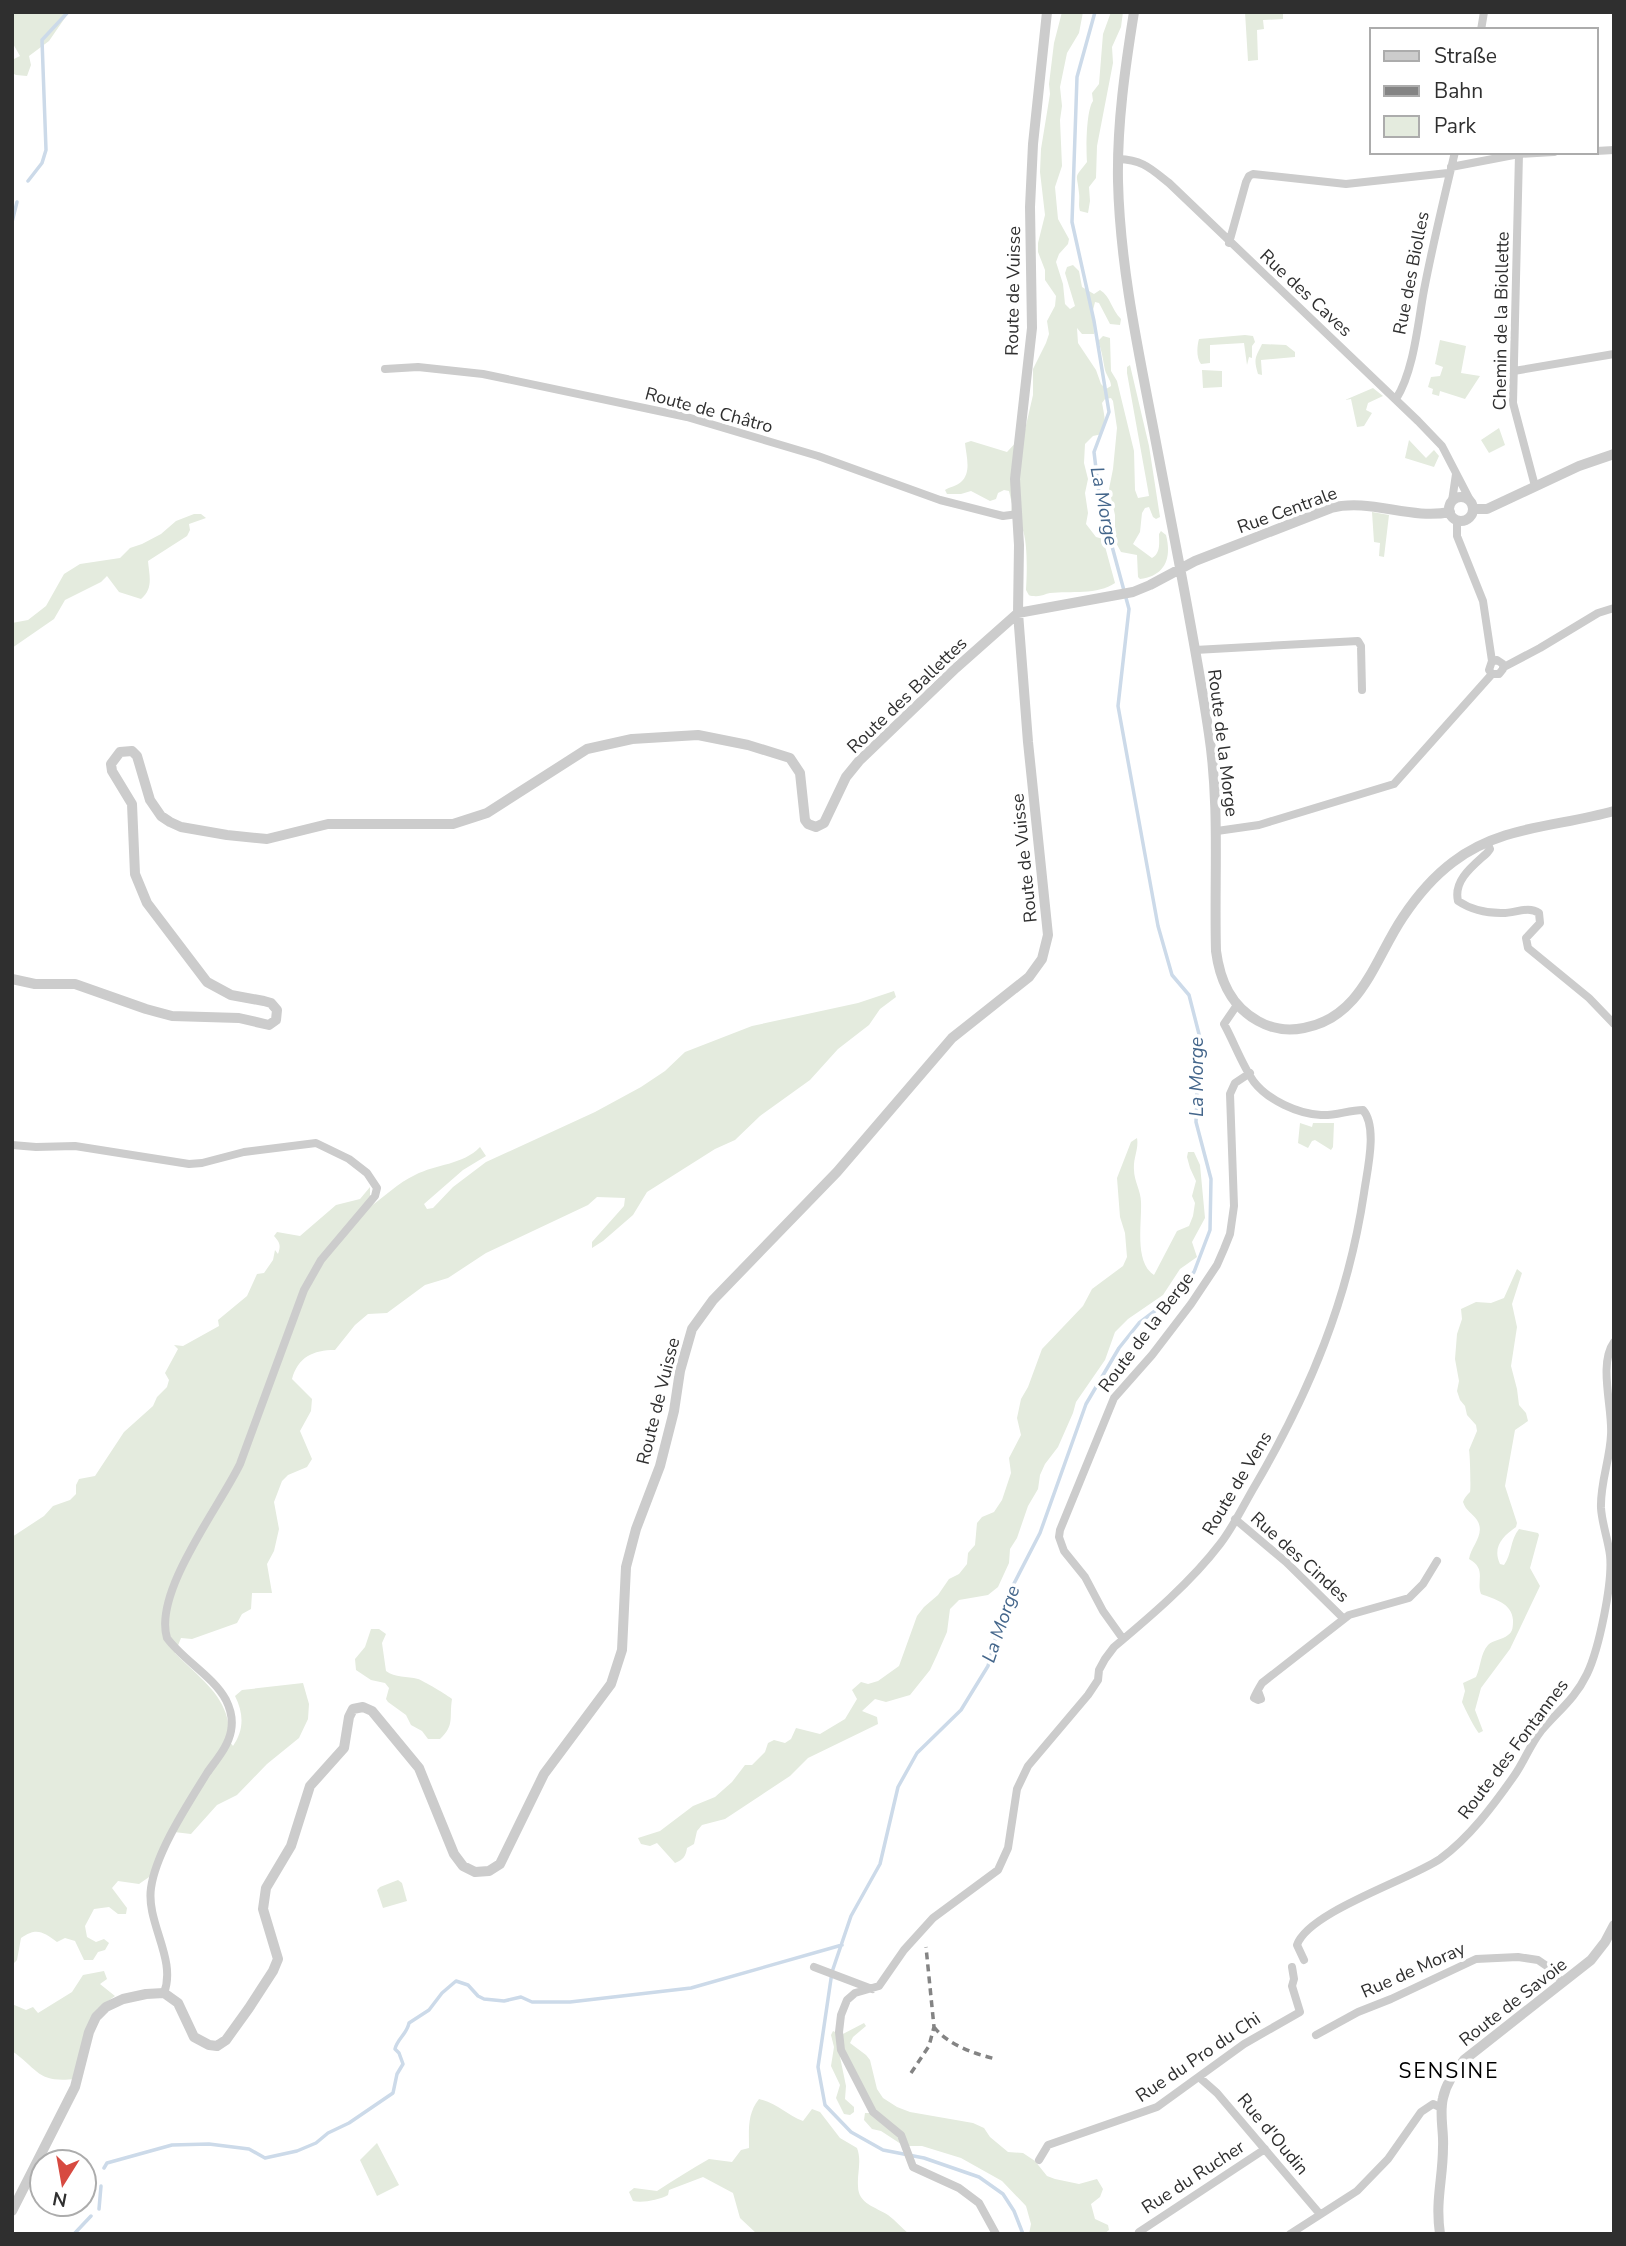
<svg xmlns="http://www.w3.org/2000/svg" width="1626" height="2246" viewBox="0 0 1626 2246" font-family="'Nunito Sans',sans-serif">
	<rect width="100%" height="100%" fill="#fff"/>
	<path fill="#e4ebde" d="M12,12H69L49,41L29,56L31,65L27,76L16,75L12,73V60L20,56L12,42Z
		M1062,12H1083L1079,33L1067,53L1060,87L1062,106L1060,120L1062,166L1055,187L1058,219L1069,239L1068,244L1059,254L1056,262L1063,284L1065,304L1070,309L1075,306L1065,273L1067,267L1073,265L1079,271L1082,287L1094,294L1100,290C1111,297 1111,309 1121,319L1120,325L1110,324L1099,303L1095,302L1093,310L1094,334H1082L1077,328L1078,343L1096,370L1101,384L1106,389L1111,386C1111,380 1107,377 1105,370C1103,360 1102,351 1098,341L1103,336L1110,338L1111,371L1117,381L1134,451L1135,490L1138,498L1149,496L1148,490L1127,373V367L1130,365L1149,446L1160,517L1156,519L1153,517L1149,507L1145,508L1142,513L1140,532L1133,544L1152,558C1161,553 1159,542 1159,534L1161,531L1166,535C1172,558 1165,576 1140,579L1138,577L1137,555L1121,552L1115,541V515L1109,489L1113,469L1117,428L1113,401L1111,398L1105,399L1102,403C1104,414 1107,423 1102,434L1093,436L1085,444L1084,463L1088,479L1085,493L1088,513L1086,524L1096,537L1103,539L1115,583C1098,595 1070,591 1050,593C1045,594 1040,597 1034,596C1028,596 1029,595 1026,590C1027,576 1028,540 1022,528C1020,523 1015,518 1011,514L1012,504L1009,491L1004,490L998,493L996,499L990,501L971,491L961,494H947L945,490C949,487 957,486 961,482C972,472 966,455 965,443L971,441L1007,452L1024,434L1033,395V369L1046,343L1049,334L1047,321L1055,306L1056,296L1045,280V270L1038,252V243L1045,215L1040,172L1041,149L1050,94L1049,84L1054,43Z
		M1111,12H1123L1121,27L1112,47L1113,63L1097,146L1096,178L1089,187L1090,201L1088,213L1080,211C1078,204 1080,200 1079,193C1077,172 1073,180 1087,162C1086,149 1086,111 1093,101L1092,93L1099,84L1103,34Z
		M1245,12H1283V19L1263,20L1264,29L1257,30L1258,60L1248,61Z
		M1245,335L1253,336L1255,342L1252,346V358L1249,357L1247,365L1244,343L1210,345V363L1201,364C1196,358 1197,346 1199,339Z
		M1440,340L1466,346L1461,373L1480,376L1465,399L1440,391L1439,396L1432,394L1433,389L1428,387L1431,377L1440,376L1443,367L1435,364Z
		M1262,344L1286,345L1295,352V357L1261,360L1262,375L1258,374C1253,358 1256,357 1262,344Z
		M1202,370L1222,371V387L1203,388Z
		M1373,388L1383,396L1368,403L1366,410L1372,413L1364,426L1357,427L1351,399L1345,400Z
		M1499,428L1505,445L1489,453L1481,440Z
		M1409,440L1426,458L1434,450L1439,456L1434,467L1405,458Z
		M1372,512L1389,515L1384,557L1379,556L1380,543L1374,542Z
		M194,514H201L206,518L189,524L190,530L187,536L148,561C149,574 154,589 141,599L119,592L107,576L101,582L65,600L54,619L12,648V623L28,620L46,606L64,574L80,564L120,558L130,548L142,544L161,534L176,521Z
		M894,991L896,997L880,1009L869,1025L838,1049L810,1080L760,1116L735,1140L715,1149L647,1192L633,1215L603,1241L592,1248V1242L624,1206L625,1198L597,1197L588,1205L486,1253L448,1278L425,1285L387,1313L368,1314L355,1325L335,1350C313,1350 298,1357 292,1379L312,1399L311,1411L300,1431L312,1459L307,1467L288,1475L282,1481L274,1502L279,1529L274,1551L267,1564L272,1593H252L251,1609L242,1614L237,1623L192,1639L181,1638L175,1653C193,1672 218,1689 226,1714C229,1723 229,1733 230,1742L233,1746C244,1730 244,1714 235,1696L242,1690L303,1683L309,1704L308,1719L299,1738L267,1764L237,1795L217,1805L191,1834L174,1832L152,1875L139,1884L118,1881L112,1888L127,1908L126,1914H118L109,1907L94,1909L85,1926L87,1937L96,1942L104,1939L109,1943L105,1950L98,1952L93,1960H84L75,1941L65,1938L57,1942C43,1932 37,1927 21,1938L17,1960L12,1965V1537L44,1516L53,1506L70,1500L76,1494V1485L79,1479L95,1476L124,1432L153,1406L157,1397L167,1387L169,1380L165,1373L178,1349L174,1345L183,1346L219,1326L218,1320L247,1296L257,1274L264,1273L273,1260L275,1250L278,1254C281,1245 280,1243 274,1236L277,1232L300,1236L336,1205L360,1199L370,1187V1207C385,1196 398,1183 415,1175C436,1164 463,1165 480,1147L486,1156L463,1170L424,1204L427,1209L433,1208L453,1187L486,1162L595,1112L641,1087L665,1071L685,1052L752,1026L858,1003Z
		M1300,1123L1312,1127L1313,1123H1334L1333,1147L1331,1150L1315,1140L1312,1141L1308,1148L1298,1143Z
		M1137,1138C1139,1149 1133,1158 1134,1170C1134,1181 1141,1191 1141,1202C1142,1223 1134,1262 1154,1275L1177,1231L1189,1226L1193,1216L1195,1203L1192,1196L1196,1181L1190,1168L1187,1157L1188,1152H1194L1200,1165L1205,1218L1192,1242L1197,1257L1180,1269L1163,1295L1128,1319L1115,1332L1105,1360L1076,1402L1073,1413L1058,1447L1045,1464L1040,1475L1038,1489L1028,1506L1017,1538L1010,1549L1009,1563L998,1587L988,1595L959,1600L950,1609L947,1632L937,1655L930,1670L910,1695L886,1702L875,1699L862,1711L877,1717L878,1724L808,1758L790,1776L725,1819L702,1825L697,1831L694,1844L687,1848C686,1856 683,1860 675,1863L657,1843L650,1846L641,1844L638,1838L660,1831L693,1806L715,1797L732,1782L745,1765H752L765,1752L768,1743L774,1740L785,1743L791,1739L796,1728L820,1734L845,1719L857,1699L852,1690L861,1682L868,1684L878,1681L899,1666L917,1616L924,1607L938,1595L949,1579L959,1574L967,1564L968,1553L975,1545L977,1523L982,1517L994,1512L1002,1500L1011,1473L1009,1458L1021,1435L1017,1418L1021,1399L1028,1387L1042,1349L1083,1306L1092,1289L1123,1266L1127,1257L1125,1233L1120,1217L1117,1178L1131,1142Z
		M1517,1269L1522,1273L1512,1304L1517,1327L1511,1366L1517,1389L1519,1405L1526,1413L1528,1421L1515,1430L1505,1486L1517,1523L1516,1527C1503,1536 1492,1547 1500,1564L1504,1565C1512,1554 1510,1540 1519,1529L1538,1533L1539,1535L1530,1568L1540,1586L1510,1649L1481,1688L1475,1710L1483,1731L1479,1733C1476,1731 1464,1707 1462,1702L1465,1691L1463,1683L1476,1677C1481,1667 1480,1654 1488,1645C1493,1640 1502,1640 1508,1635C1513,1632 1513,1626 1513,1620C1512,1603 1494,1599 1481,1594C1476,1581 1487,1569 1469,1559C1471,1546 1486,1534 1477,1520C1472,1513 1466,1511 1463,1502C1464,1498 1467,1495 1470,1492C1471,1490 1470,1453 1469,1450L1477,1431L1476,1425L1467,1415L1465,1406L1460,1400L1457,1391L1459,1381L1455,1359L1457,1334L1462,1319L1461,1309L1476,1302L1491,1303L1504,1298Z
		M371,1629H379L386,1634L382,1643L386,1671C395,1678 407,1676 418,1679C422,1680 449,1696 452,1699C449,1718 455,1725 440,1739H428L422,1731L411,1725L406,1715L388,1702L386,1699L389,1688L385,1683L371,1680L356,1670L355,1659L365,1647Z
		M398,1880L402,1883L407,1901L383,1908L377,1890L380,1887Z
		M104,1971L107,1979L100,1984L115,1996L97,2009L75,2079C37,2083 39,2070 12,2051V2004L26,2010L33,2007L38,2013L72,1992L83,1975Z
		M864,2023L866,2026L853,2037L850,2043L866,2055L870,2060L877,2089L883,2098L897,2107L910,2112L973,2123L984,2128L990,2137L1008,2152L1023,2153L1035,2161L1047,2176L1055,2179L1079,2184L1097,2179L1103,2189L1100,2197L1091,2204L1095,2219L1108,2225L1109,2230L1104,2234H1029L1031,2224L1026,2206L1002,2181L961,2158L922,2146H904L881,2131L872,2129L864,2120L865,2113H872L842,2055L840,2057L846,2086L845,2099L854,2107V2112L850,2115L844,2114L836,2098L840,2085L831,2066L834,2047L831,2035L833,2031L841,2035Z
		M759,2099C777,2103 787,2115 803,2121L812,2109L820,2112L840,2138L857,2148C862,2161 857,2173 858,2186C858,2204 876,2207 888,2215C895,2220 902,2228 909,2234H757L740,2218L733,2193L703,2177L669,2190L668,2195C659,2200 643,2203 633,2201L629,2192L634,2188L657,2191C674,2180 691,2169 709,2159L732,2162L741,2150L749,2148C749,2130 747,2114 759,2099Z
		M377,2143L399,2185L377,2196L360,2160Z"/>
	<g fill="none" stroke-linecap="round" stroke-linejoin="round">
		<path stroke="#ccdae9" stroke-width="3.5" d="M28,181L42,163L46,150L42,40L68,12
			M12,222L17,202
			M104,2168L107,2163L172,2145L209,2144L249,2149L265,2158L297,2151L316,2143L328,2133L349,2123L393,2093L397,2074L403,2064L399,2053L395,2049C397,2039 407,2034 409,2023L429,2010L442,1993L456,1981L468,1985L478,1996L484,1999L504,2001L521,1997L532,2002H570L691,1988L842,1945
			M99,2209L101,2186
			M74,2234L91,2216
			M1023,2234L1014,2211L1003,2194L979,2177L924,2158L883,2150L851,2132L825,2105L818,2067L832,1972L851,1916L880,1864L898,1787L917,1753L961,1710L988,1666L1006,1599L1040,1533L1086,1404L1119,1348L1139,1323L1168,1301L1194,1272L1210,1230L1211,1179L1196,1122L1199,1034L1189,995L1172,975L1158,926L1118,706L1129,609L1100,502L1094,452L1109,412L1094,321L1072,222L1077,77L1095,12"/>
		<path stroke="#ccc" stroke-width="8" d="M1481,30L1484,12
			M1596,151L1614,150
			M1519,154L1513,403L1535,486
			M1118,159C1143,160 1150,168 1169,183L1418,421L1442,446L1470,500
			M1451,167L1519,154L1554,152
			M1229,243L1246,182L1249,176L1253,174L1346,184L1448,173
			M385,369L418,367L483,374L687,417L818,456L940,500L1003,516L1018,514
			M1514,371L1614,354
			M1396,399C1414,371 1418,322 1424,290C1433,243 1444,198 1455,152
			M1452,501L1456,474
			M1457,520V536L1483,601L1492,661L1489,670L1492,674H1499L1503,669V664L1497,660L1492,661
			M1195,650L1358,641L1361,646L1362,690
			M1504,667L1540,648L1598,613L1614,608
			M1217,831L1259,825L1394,784L1492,674
			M1487,842L1490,849L1487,853C1474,865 1453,880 1458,901C1470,909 1486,913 1501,913C1514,914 1528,905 1539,913L1540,923L1526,938L1528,948L1589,998L1614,1024
			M12,1145L36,1147L75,1146L189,1164L202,1163L244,1152L316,1143L349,1159L367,1173L377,1188L375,1196L321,1260L304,1290L240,1464C220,1506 153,1592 167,1638C183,1660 213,1676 226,1700C231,1710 233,1721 231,1731C228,1747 216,1760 207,1773C188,1804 156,1852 151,1888C146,1923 177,1959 164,1993
			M1235,1519L1286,1562L1344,1619
			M1123,1639L1103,1611L1085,1577L1064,1551L1059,1537L1060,1530L1114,1398L1152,1355L1191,1304L1217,1265L1224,1249L1230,1234L1234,1206L1230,1094L1235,1083L1250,1073
			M1258,1691L1261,1699L1258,1700L1254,1698C1256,1693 1259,1688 1262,1683L1349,1615L1409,1598L1423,1584L1437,1561
			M1304,1960L1297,1945C1308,1912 1409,1880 1440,1859C1469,1838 1493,1806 1514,1776C1524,1762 1530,1745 1541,1731C1558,1711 1575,1699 1587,1674C1599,1649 1613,1582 1610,1555C1608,1539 1602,1524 1601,1508C1600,1483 1610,1460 1611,1435C1613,1409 1598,1364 1614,1342
			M814,1967L872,1989
			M1316,2035L1358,2012L1391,1999L1476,1959L1518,1957L1538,1960L1554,1971L1562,1983
			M1200,2078L1217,2093L1319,2213
			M1039,2160L1048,2145L1157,2107L1244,2044L1300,2012L1292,1986L1294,1979L1292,1967
			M1139,2232L1265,2149
			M996,2234L979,2203L959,2188L913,2167L901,2135L873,2112L841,2050L839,2032L841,2015L847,2000L855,1993L879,1986L904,1950L933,1918L998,1870L1008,1848L1017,1789L1028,1766L1088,1695L1098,1680L1099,1670L1105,1659L1114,1647C1151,1616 1191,1582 1220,1544C1234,1526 1244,1504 1256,1484C1310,1391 1348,1300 1364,1193C1367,1171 1378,1127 1363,1110C1348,1110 1336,1116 1321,1115C1298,1114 1268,1100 1254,1082C1242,1065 1234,1042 1224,1024L1237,1005
			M1290,2234L1357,2191L1388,2159L1421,2112L1433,2104L1442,2108"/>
		<path stroke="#ccc" stroke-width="10" d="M1134,12C1125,68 1117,124 1118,181C1120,266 1138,349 1154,432C1173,533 1194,633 1209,734C1220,807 1214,878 1216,951C1220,981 1231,1006 1258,1021C1272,1029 1289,1031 1304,1028C1362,1017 1374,960 1403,917C1417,896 1433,877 1453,862C1501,825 1558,827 1614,811
			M1449 509a12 12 0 1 1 24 0a12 12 0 1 1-24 0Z
			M1473,509H1487L1579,466L1614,454
			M12,979L35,984H75L146,1009L172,1016L239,1018L269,1025L276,1020L277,1010L271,1003L264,1001L231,995L207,982L147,903L135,874L132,804L112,771L111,764L120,752L132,751L137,756L150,800L161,816L170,822L181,827L227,835L267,839L328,824H453L487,813L587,749L632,739L698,735L748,745L790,758L800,773L805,820L808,824L816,827L824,823L846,777L859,761L956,668L1018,613L1133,592L1150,585L1195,561L1331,508C1370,498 1410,520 1450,512
			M12,2211L75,2087L89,2032L96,2017L106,2007L123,1999L146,1994L164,1993L178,2003L194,2037L209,2045L217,2046L226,2040L249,2008L273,1971L278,1959L263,1909L266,1888L291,1846L310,1786L344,1748L349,1717L353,1709L363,1707L372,1711L419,1768L454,1854L463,1866L475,1872L489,1871L500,1864L544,1774L611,1684L622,1650L626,1567L636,1529L660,1466L674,1411L680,1371L692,1329L713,1300L837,1172L952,1038L1029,977L1042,959L1048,935L1028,742L1018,613L1019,545L1015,479L1032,328L1030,207L1033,144L1047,12
			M1440,2234C1435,2200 1443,2179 1443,2147C1444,2131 1439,2114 1443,2098C1446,2083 1455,2072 1464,2060L1591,1960L1605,1942L1614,1925"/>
		<path stroke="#848484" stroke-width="3.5" stroke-dasharray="7 5" stroke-linecap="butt" d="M934,2027C948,2045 975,2054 996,2059
			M911,2073L929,2046L934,2027L926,1947"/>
	</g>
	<g text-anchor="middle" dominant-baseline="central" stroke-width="7" stroke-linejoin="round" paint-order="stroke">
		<g font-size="18" fill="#2f2f2f" stroke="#fff">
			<text transform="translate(1411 273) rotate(-79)">Rue des Biolles</text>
			<text transform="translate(1013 291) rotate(-89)">Route de Vuisse</text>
			<text transform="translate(1306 293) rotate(43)">Rue des Caves</text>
			<text transform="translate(1501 321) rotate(-89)">Chemin de la Biollette</text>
			<text transform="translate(709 410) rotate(15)">Route de Châtro</text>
			<text transform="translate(1287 510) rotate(-20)">Rue Centrale</text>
			<text transform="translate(907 695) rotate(-44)">Route des Ballettes</text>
			<text transform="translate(1223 743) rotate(83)">Route de la Morge</text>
			<text transform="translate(1024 858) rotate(-96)">Route de Vuisse</text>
			<text transform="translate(1146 1332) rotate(-53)">Route de la Berge</text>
			<text transform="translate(658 1401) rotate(-76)">Route de Vuisse</text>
			<text transform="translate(1237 1483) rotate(-59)">Route de Vens</text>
			<text transform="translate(1300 1557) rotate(42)">Rue des Cindes</text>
			<text transform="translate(1513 1749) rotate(-53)">Route des Fontannes</text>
			<text transform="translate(1413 1970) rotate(-24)">Rue de Moray</text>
			<text transform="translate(1513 2002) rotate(-38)">Route de Savoie</text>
			<text transform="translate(1198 2057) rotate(-34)">Rue du Pro du Chi</text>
			<text transform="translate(1273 2134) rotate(50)">Rue d'Oudin</text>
			<text transform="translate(1193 2177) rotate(-33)">Rue du Rucher</text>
		</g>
		<g font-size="19" font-style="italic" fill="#44668b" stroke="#fff">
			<text transform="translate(1104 506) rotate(79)">La Morge</text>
			<text transform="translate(1197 1077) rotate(-90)">La Morge</text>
			<text transform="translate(1001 1624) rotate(-71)">La Morge</text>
		</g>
		<g font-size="21" letter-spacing="2" fill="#000" stroke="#fff">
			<text x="1449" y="2071">SENSINE</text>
		</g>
	</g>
	<rect width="1626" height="2246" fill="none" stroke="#2f2f2f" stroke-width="28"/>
	<rect x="1370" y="28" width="228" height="126" fill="#ffffff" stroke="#acacac" stroke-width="2"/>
	<rect x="1384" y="51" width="35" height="10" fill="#cccccc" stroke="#acacac" stroke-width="2"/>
	<text x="1434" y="63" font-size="21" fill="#2f2f2f">Straße</text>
	<rect x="1384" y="86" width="35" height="10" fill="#848484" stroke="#acacac" stroke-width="2"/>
	<text x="1434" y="98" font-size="21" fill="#2f2f2f">Bahn</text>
	<rect x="1384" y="116" width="35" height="21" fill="#e4ebde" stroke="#acacac" stroke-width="2"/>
	<text x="1434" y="133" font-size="21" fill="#2f2f2f">Park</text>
	<g transform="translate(63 2183) rotate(191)"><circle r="33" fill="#ffffff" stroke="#acacac" stroke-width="2"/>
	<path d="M0-5L12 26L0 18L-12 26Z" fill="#d74a41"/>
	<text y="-10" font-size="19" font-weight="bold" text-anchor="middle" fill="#2f2f2f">N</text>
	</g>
</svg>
